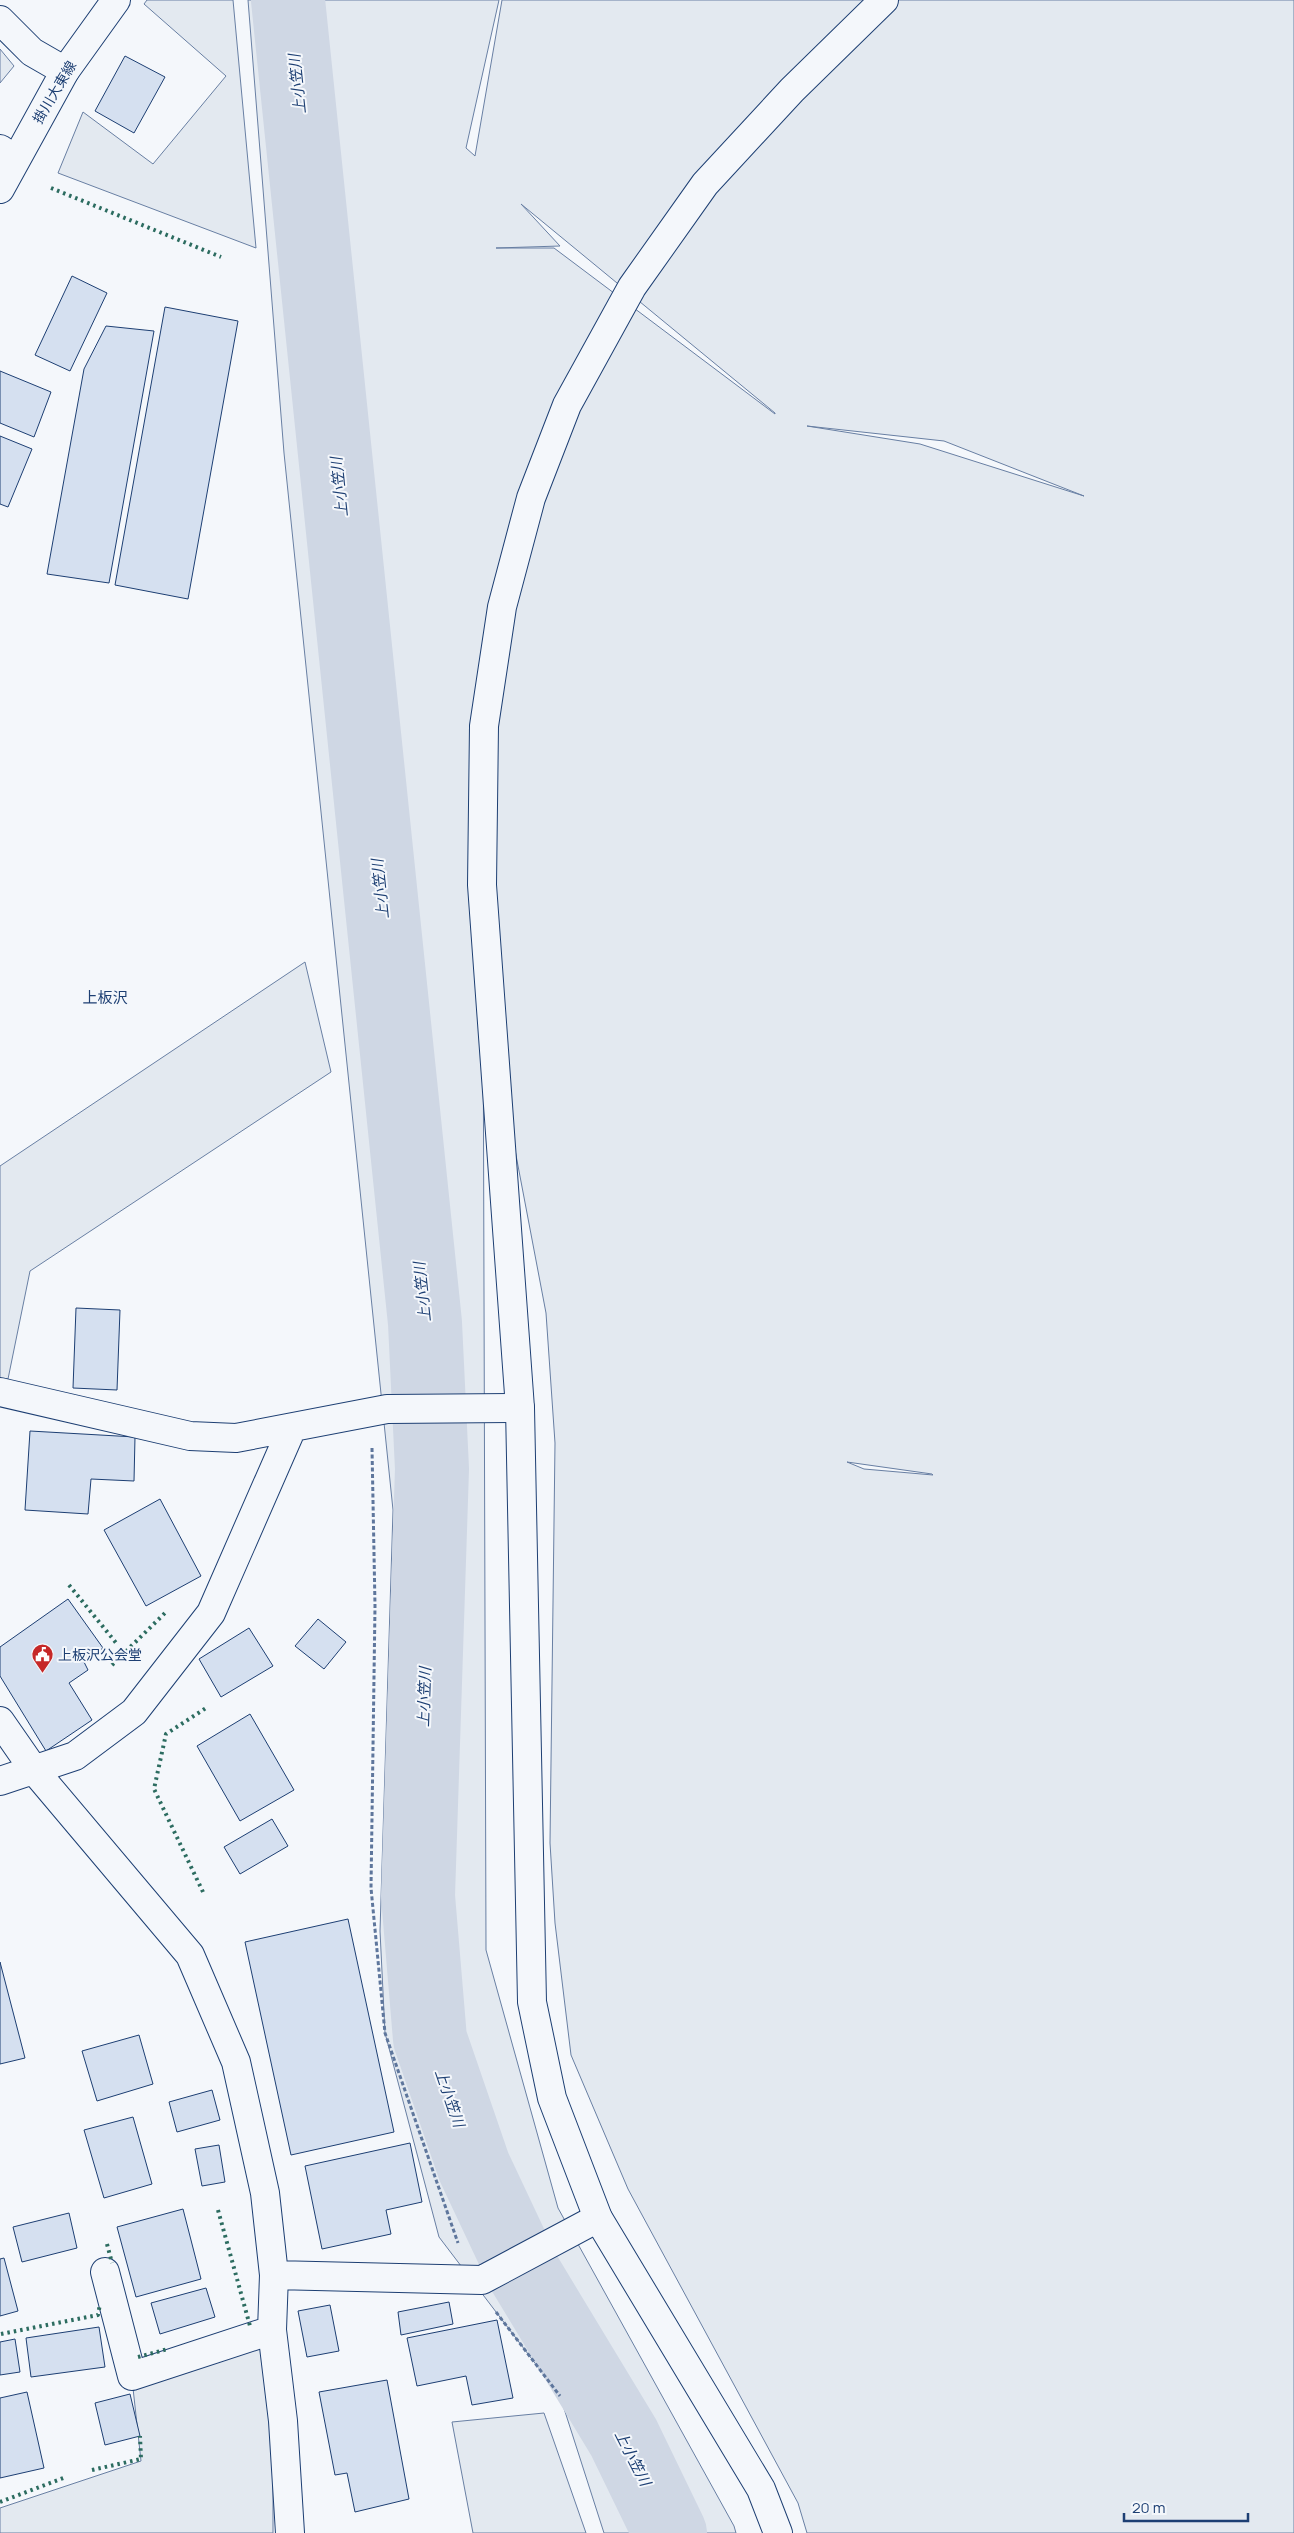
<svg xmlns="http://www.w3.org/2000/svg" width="1294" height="2533" viewBox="0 0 1294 2533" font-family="Manrope,'Noto Sans JP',sans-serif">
	<rect width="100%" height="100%" fill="#f4f7fb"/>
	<path fill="#e3e9f0" stroke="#687fa3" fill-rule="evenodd" d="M147,0H233L256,248L58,173L83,112L153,164L226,76L144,4Z
		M248,0H499L466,148L475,156L502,0H1294V2533H807L798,2503L628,2189L571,2055L555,1923L550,1843L555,1443L546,1313L492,1029L483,962L486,1950L558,2208L734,2526L736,2533H604L560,2396L439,2237L385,2033L380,1931L393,1510L284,453ZM521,204L775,413V414L554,248H496L560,246ZM807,426L944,441L1084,496L920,444ZM847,1462L932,1474L933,1475L864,1469Z
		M0,49L14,66L0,83Z
		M305,962L331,1072L30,1271L8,1379H0V1166Z
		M263,2341L273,2423V2533H0V2508L141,2461L132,2379Z
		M544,2413L586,2533H473L452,2422Z"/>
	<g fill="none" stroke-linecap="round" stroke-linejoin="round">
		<path stroke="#cfd7e4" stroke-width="74" d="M288,0L425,1323L432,1469L418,1896L430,2039L474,2167L523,2271L624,2438L670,2533"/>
	</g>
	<path fill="#d5e0f0" stroke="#1d3f73" d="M125,56L165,77L134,133L95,111Z
		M72,276L107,293L70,371L35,355Z
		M165,307L238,321L188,599L115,585Z
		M106,326L154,331L109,583L47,574L84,369Z
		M0,371L51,392L34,437L0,423Z
		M0,436L32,449L8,507L0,504Z
		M76,1308L120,1310L117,1390L73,1388Z
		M30,1431L135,1437L134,1481L91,1479L88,1514L25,1510Z
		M160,1499L201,1576L146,1606L104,1530Z
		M68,1599L103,1648L84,1662L88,1670L69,1683L92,1720L46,1751L0,1676V1647Z
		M318,1619L346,1642L324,1669L295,1646Z
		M249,1628L273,1666L221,1697L199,1659Z
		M250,1714L294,1790L240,1821L197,1746Z
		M272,1819L288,1846L240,1874L224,1847Z
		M348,1919L394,2132L291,2155L245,1942Z
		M0,1962L25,2058L0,2064Z
		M139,2035L153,2084L97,2101L82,2051Z
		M212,2090L220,2120L177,2132L169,2102Z
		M133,2117L152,2184L104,2198L84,2130Z
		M410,2143L422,2202L386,2210L391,2234L322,2249L305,2166Z
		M219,2145L225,2182L202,2186L195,2149Z
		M183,2209L201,2279L136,2297L117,2227Z
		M69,2213L77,2248L22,2262L13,2227Z
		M4,2258L18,2311L0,2316V2259Z
		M206,2288L215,2317L160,2334L151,2303Z
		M449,2302L453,2324L401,2335L398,2312Z
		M330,2305L339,2351L307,2357L298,2311Z
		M497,2320L513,2398L472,2405L466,2376L417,2386L407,2338Z
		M99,2327L105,2367L31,2377L26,2338Z
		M15,2339L20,2372L0,2375V2342Z
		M387,2380L409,2499L355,2512L347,2473L335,2475L319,2392Z
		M27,2392L44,2468L0,2478V2398Z
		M130,2394L140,2436L105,2445L95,2403Z"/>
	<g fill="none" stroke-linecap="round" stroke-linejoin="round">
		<defs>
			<path id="street" d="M0,20L32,52L65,71
				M0,149L15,159
				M0,1392L190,1436L236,1438L387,1409L520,1408
				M0,1721L34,1770L190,1955L236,2062L265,2193L274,2275L272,2330L283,2421L290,2533
				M0,1781L75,1756L134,1712L211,1613L292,1428
				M105,2272L132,2376L272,2330
				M274,2275L482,2280L598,2218"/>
			<path id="secondary" d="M778,2533L761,2489L598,2218L552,2098L532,2002L520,1408L482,885L484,726L502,607L531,498L567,405L632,287L705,184L792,90L884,0"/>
			<path id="primary" d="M0,189L65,71L116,0"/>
		</defs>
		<use href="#street" stroke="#1d3f73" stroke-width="30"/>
		<use href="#secondary" stroke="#1d3f73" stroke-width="30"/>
		<use href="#primary" stroke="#1d3f73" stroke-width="30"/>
		<path stroke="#5e769c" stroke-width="3" stroke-dasharray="4 2.5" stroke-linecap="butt" d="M372,1448L375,1606L371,1888L385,2033L458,2243
			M496,2312L560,2396"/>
		<use href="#street" stroke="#f4f7fb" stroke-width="28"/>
		<use href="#secondary" stroke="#f4f7fb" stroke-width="28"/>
		<use href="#primary" stroke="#f4f7fb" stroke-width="28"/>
		<path stroke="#2c6c60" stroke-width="4" stroke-dasharray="2.5 4" stroke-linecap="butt" d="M51,188L221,257
			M69,1585L117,1644
			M112,1665L165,1613
			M203,1892L154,1789L166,1734L206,1708
			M218,2210L250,2326
			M107,2244L112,2263
			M1,2334L98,2315L100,2304
			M138,2357L168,2349
			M92,2470L141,2459L140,2436
			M0,2502L66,2477"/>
	</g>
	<defs>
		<symbol id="civic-pin" viewBox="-11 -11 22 30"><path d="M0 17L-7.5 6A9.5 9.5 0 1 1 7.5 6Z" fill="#c62828" stroke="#f4f7fb"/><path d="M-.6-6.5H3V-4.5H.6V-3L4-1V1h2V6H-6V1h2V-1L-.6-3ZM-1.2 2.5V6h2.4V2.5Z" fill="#fff"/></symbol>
	</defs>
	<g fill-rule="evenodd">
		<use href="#civic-pin" x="30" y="1642" width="25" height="34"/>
	</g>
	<g text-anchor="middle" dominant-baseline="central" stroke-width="4" stroke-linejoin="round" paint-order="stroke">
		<g font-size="14" fill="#1d3f73" stroke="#f4f7fb">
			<text transform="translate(54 92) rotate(-59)">掛川大東線</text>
		</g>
		<g font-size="14" fill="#1d3f73" stroke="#f4f7fb" text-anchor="start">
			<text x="58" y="1654">上板沢公会堂</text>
		</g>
		<g font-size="15" font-style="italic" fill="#1d3f73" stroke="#f4f7fb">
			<text transform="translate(297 84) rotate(-96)">上小笠川</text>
			<text transform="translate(339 487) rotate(-96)">上小笠川</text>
			<text transform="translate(380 889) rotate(-96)">上小笠川</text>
			<text transform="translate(422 1292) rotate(-96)">上小笠川</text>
			<text transform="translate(424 1697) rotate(-88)">上小笠川</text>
			<text transform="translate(450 2098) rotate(71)">上小笠川</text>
			<text transform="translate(633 2458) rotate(63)">上小笠川</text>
		</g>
		<g font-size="15" fill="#1d3f73" stroke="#f4f7fb">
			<text x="105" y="997">上板沢</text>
		</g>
	</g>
	<path d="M1124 2513v8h124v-8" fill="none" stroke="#1d3f73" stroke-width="2.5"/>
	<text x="1132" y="2513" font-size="15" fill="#1d3f73" stroke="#f4f7fb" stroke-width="4" paint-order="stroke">20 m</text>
</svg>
